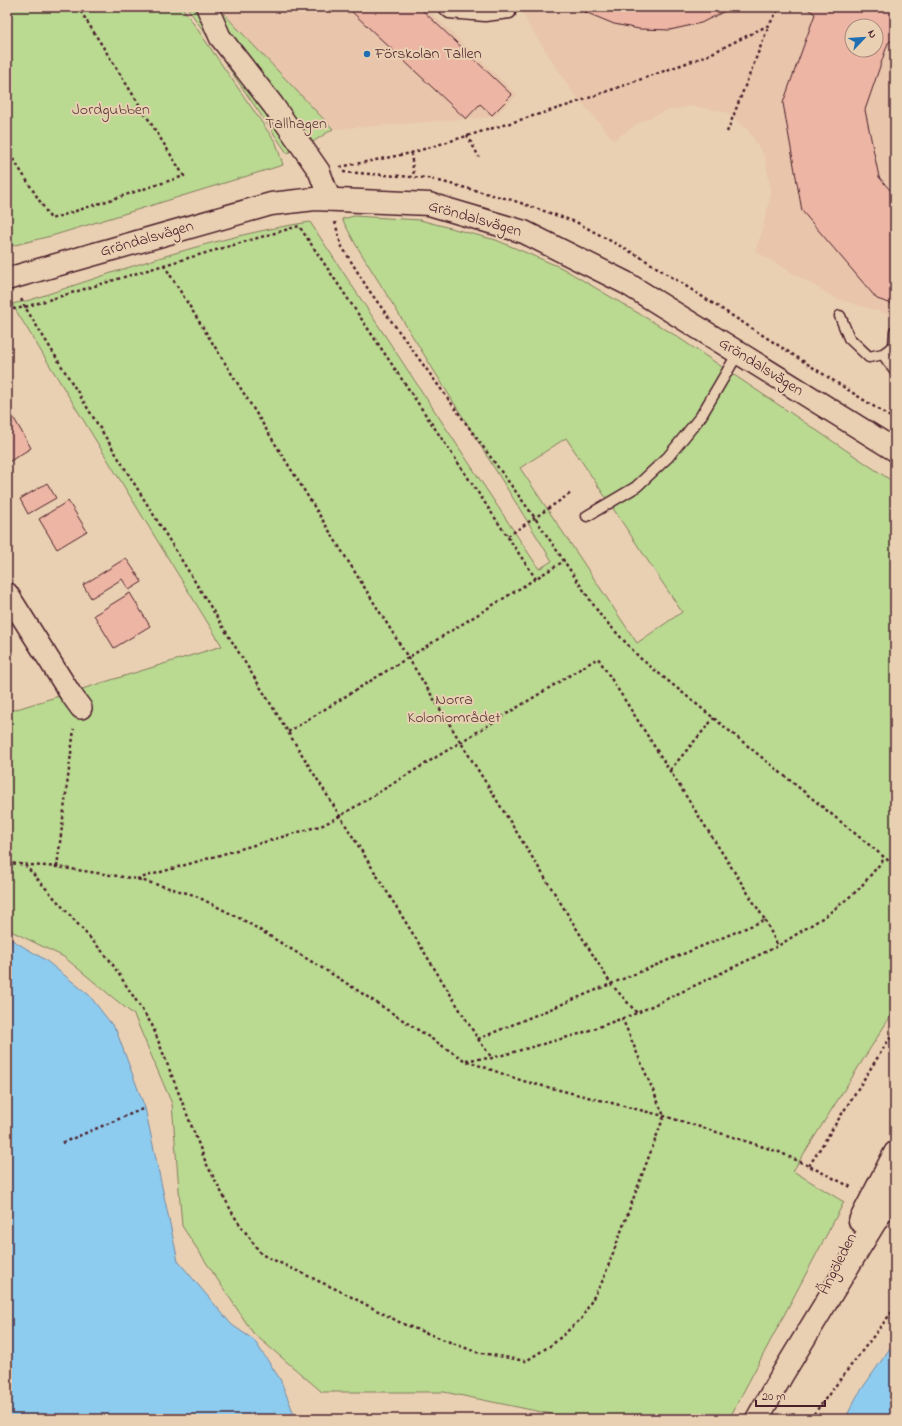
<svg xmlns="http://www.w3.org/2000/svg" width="902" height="1426" viewBox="0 0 902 1426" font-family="'Indie Flower',sans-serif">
	<rect width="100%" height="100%" fill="#ead0b2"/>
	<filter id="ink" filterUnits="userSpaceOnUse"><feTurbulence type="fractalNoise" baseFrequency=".025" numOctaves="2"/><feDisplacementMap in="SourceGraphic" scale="8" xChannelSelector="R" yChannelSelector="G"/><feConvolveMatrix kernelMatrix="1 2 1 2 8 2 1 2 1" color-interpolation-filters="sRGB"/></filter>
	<g filter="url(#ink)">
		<path fill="#e8c5ab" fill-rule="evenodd" d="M220,7H425L517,95L494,117L333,129L222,12Z
			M520,7H895V316L837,299L755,251L762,232L771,193L765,157L748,130L726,112L692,106L665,111L638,123L614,140L572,91L528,24ZM852,26H876V50H852Z"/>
		<path fill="#bad991" stroke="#827c5e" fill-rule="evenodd" d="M7,7H182L276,143L283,165L55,235L7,247Z
			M187,7H220L222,12L333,129L308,145L287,153Z
			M354,216L420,220L496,240L562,268L670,332L895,483V1009L793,1171L844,1202L729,1419H568L561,1416L444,1392H322L253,1333L182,1226L172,1104L134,1015L64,957L7,929V712L222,646L12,304L30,300C121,270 215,236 310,222L539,569L552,561L356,245L342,219ZM566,438L682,612L637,643L520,468Z"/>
		<path fill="#8eccef" stroke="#7387a1" d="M7,937L44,959L89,995L116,1030L145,1108L178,1261L232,1325L254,1340L280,1379L296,1419H7Z
			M895,1341V1419H845L857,1396Z
			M481,1417L486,1419H417Z"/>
		<path fill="#ecb5a4" stroke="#4a1f2b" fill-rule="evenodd" d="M350,7H419L512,95L492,115L480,104L466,119L351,11Z
			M577,7H733L701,23L670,30L639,29L614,24L585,12Z
			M805,7H895V38L888,43L865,110L879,177L895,196V305L877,299L802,211L783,103L815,14ZM852,26H876V50H852Z
			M12,415L31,448L7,463V418Z
			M47,483L56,498L28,514L20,499Z
			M68,501L87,531L57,549L39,519Z
			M126,558L142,582L129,590L122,579L91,598L83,585Z
			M130,593L150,626L114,648L94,615Z
			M7,619L12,626L7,629Z"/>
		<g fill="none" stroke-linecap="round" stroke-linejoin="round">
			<defs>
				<path id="service" d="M442,7L449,13L485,16L510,13
					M840,316L849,338L869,357L883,354L894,346L895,331
					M883,354L895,371
					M587,516L636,487L668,457L701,416L738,353"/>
				<path id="minor" d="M207,7L220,37L273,105L319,171L330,200
					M7,593L70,693L81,708"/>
				<path id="tertiary" d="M7,279L271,204L315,199L429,204L524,232L626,283L895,450"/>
				<path id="secondary" d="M860,1221L895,1153
					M757,1419L782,1375L895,1189"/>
			</defs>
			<use href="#service" stroke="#4a1f2b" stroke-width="13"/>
			<use href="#minor" stroke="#4a1f2b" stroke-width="24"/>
			<use href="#tertiary" stroke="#4a1f2b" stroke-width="25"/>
			<use href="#secondary" stroke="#4a1f2b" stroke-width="25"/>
			<path stroke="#4a1f2b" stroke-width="2.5" stroke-dasharray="3 3" stroke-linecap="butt" d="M727,132L769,25
				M467,135L479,157
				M7,149L51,219L184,176L78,7
				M411,153L414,177
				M340,167L411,153L569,105L706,56L769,25L780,7
				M343,172L427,178L434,180
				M439,181L512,200L576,222L642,258L895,420
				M335,222L341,245L368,289L535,518L601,616L640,658L895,866
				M164,265L611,984L637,1013
				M7,308L15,309L25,307L21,299
				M508,536L571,493
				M288,732L564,561
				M670,770L714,718
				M7,863L57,867L137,879L194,895L245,921L340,979L464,1060L523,1081L664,1116L736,1138L779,1152L809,1166L853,1188
				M25,865L109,959L152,1025L206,1163L234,1216L261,1254L342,1292L403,1324L476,1352L526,1361L553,1344L582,1318L603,1280L664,1116L622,1018
				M57,867L74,729
				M137,879L323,825L340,816L598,658L765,920L478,1039L25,307L164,265L299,226L536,579
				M765,920L778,946
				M478,1039L492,1058
				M466,1060L492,1058L579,1034L637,1013L778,946L827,915L858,890L885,858
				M62,1143L145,1108
				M809,1166L895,1030
				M810,1419L895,1308"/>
			<use href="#service" stroke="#ead0b2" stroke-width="10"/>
			<use href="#minor" stroke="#ead0b2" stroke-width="21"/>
			<use href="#tertiary" stroke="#ead0b2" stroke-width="22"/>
			<use href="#secondary" stroke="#ead0b2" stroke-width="22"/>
		</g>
	</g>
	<circle fill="#1f6fb2" stroke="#ead0b2" stroke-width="1.5" cx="367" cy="54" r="4"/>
	<g text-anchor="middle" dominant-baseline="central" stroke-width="4" stroke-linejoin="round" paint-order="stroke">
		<g font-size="16" fill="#4a1f2b" stroke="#ead0b2" text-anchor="start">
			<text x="375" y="54">Förskolan Tallen</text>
		</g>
		<g font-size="16" fill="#5b3b3a" stroke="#ead0b2">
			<text x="111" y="110">Jordgubben</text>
			<text x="296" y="124">Tallhagen</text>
			<text x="454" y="700">Norra<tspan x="454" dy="18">Koloniområdet</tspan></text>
		</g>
		<g font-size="16" fill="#4a1f2b" stroke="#ead0b2">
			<text transform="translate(475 219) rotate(16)">Gröndalsvägen</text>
			<text transform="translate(147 239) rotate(-16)">Gröndalsvägen</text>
			<text transform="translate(761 367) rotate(32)">Gröndalsvägen</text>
			<text transform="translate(838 1264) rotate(-63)">Ängöleden</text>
		</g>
	</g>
	<rect width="902" height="1426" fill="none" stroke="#ead0b2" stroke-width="24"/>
	<rect x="12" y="12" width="878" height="1402" fill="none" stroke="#4a1f2b" stroke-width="1.5" filter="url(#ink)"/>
	<g transform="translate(864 38) rotate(65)"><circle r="19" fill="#ead0b2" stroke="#aa897c"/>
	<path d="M0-3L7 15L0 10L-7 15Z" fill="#1f6fb2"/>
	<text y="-6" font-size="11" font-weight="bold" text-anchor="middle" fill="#4a1f2b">N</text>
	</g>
	<path d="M756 1400v6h69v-6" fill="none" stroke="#4a1f2b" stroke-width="2"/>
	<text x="762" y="1400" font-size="12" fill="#4a1f2b" stroke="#ead0b2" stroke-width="3" paint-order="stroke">20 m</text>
</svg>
